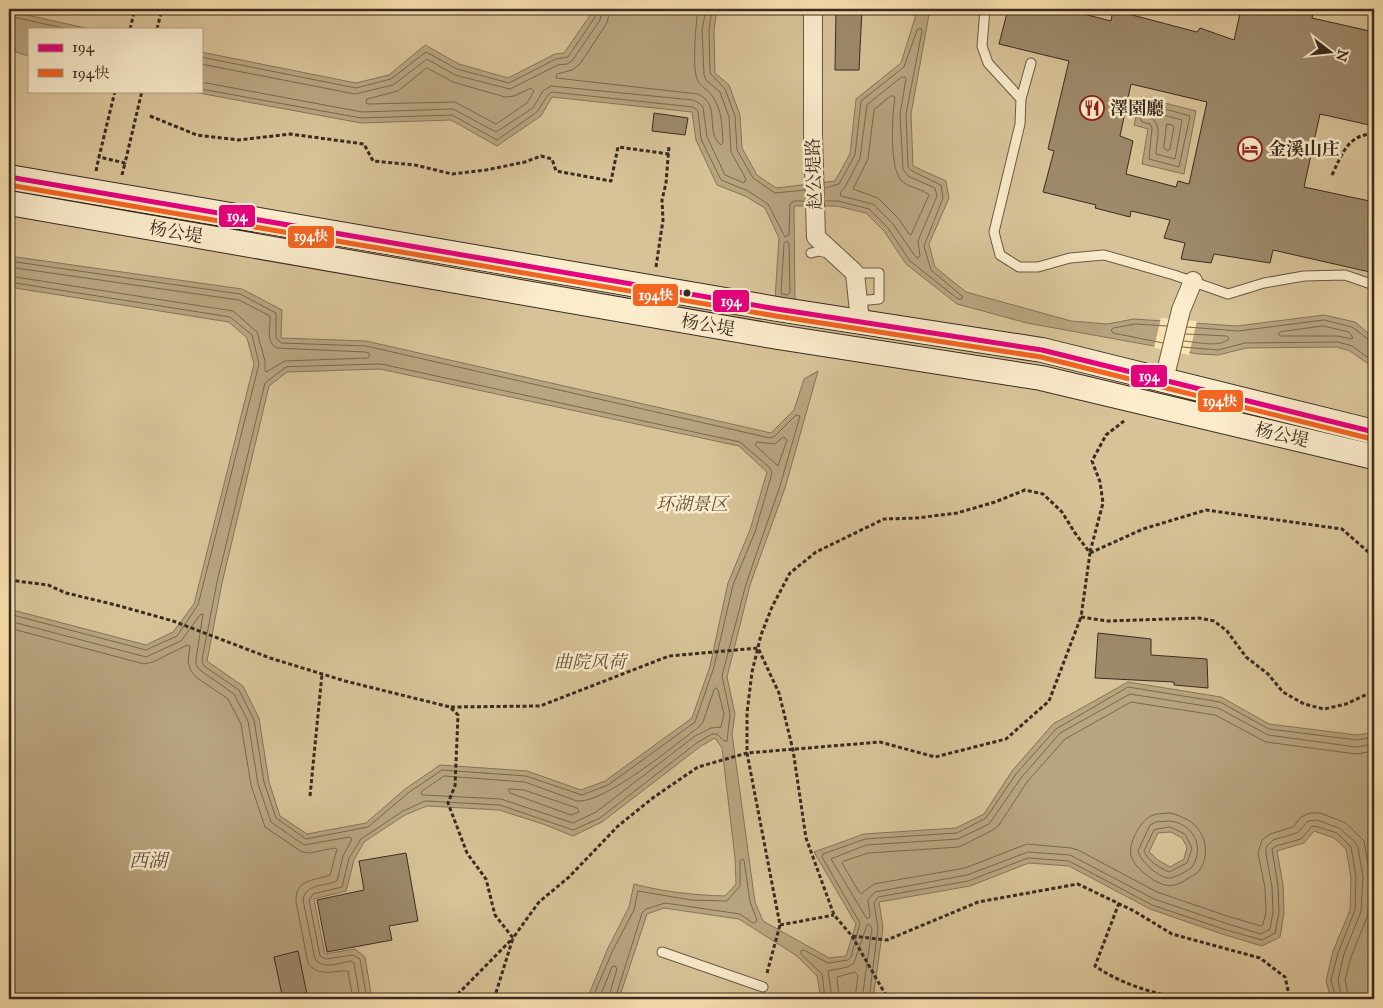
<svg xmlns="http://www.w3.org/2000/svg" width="1383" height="1008" viewBox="0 0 1383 1008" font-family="'IM FELL Great Primer','Noto Serif SC',serif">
	<rect width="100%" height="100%" fill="#f9e2b0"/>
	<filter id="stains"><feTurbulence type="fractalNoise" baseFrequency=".004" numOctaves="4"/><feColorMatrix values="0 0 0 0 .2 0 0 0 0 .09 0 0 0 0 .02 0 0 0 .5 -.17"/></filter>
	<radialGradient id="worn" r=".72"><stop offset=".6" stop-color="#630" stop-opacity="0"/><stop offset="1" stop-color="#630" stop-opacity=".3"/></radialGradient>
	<path fill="#d8c398" stroke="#88775c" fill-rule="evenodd" d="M9,9H1374V999H9ZM29,29H201V91H29Z"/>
	<path fill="#b8a47f" stroke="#857459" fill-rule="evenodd" d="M591,9H717L714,30L715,73L729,85L740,115L742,148L757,175L776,188L835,181L850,154L856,99L901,63L915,18V9H930L911,114L913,166L946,181L949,198L929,244L935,267L966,292L1071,321L1107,324L1134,319L1237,326L1324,315L1355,322L1374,338V368L1350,351L1337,347L1246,348L1218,355L1198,354L1027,323L957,304L906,264L884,231L866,213L837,206H794L795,301L775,299L779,238L765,208L745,196L717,185L696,140L692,112L552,97L541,116L497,146L451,120L361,123L188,91H201V52L356,83L389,75L425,45L459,64L508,78L555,54L564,53L591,14Z
		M9,11L90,29H29V56L9,50Z
		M1141,97L1196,111L1184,174L1142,164L1148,129L1134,125Z
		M9,256L242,289L282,310L281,338L366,341L771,433L794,410L804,379L818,371L785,488L750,585L727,677L735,714L732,734L755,902L763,921L829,958L846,956L856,924L814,852L864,834L956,828L984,814L1012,771L1053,724L1128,682L1221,697L1269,724L1357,735L1374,732V999H1331L1326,981L1333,951L1350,910L1351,877L1346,849L1334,838L1314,831L1304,843L1277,851L1283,885L1284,913L1280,937L1262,946L1222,934L1150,909L1069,866L1029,863L970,886L879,902L883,928L873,999H821L817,976L797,956L739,919L664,908L647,914L619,999H587L608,948L629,907L634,884C664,892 694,895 725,896L736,884L735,858L722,748L715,738L701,746L602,822L573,836L543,824L499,810L427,806L405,815L364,842L354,860L346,891L314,899L325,954L355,949L365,957L372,999H9V609L146,645L173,632L194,604L254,364L247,338L229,322L9,287ZM380,369L739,446L767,472L750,530L728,583L710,666L692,718L605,781L581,790L527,771L440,765L405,789L366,823L307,834L280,816L269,782L259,718L243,686L207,661L222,583L269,386L287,372ZM1171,832L1182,838L1187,847L1184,859L1170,867L1158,860L1149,852L1158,833Z"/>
	<path fill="#f9e2b0" d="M1161,318L1197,321L1189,355L1154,348Z"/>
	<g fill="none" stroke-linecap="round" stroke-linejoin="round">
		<path stroke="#786850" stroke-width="1" d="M610,9L607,23L580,64L572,70L557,74L556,78L698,94C722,105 704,132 721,145L723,142C722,127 722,110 713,97C709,90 700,87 697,79C692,66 696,24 698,9
			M712,9L709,30L710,73L725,89L735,116L737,150L753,178L775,193L805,190
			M9,16L67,29
			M201,57L356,88L391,79L426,52L457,69L509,83L556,59L568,57L595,17L596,9
			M201,64L355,94L393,85L427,59L455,75L510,89L558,65L567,64L572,61L600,20L602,9
			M427,68L453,82L505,97L514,96L531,88L534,91L527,103L496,124L455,102L368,104L366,103L367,99L398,91Z
			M902,77H905L906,79L900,114L903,169L908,176L935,188L937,196L918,241L920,256L918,258L915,256L893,224L873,204L841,196L840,193L845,187L860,158L867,105Z
			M201,82L362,112L453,109L496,132L533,108L543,91L551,86L693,100L699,103L703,107L707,137L725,175L744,183L746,179L731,152L729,117L720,92L706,80L704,75L702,30L706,9
			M201,89L361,118L452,115L497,140L537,112L548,95L552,92L693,107L698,111L701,139L721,180L748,191L768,204L785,237L789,235L790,204L794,201H805
			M891,96H894L895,98C892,114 889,170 902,181C909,188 921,188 929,195L911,235L909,234L898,218L878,198L853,189L868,159L874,110Z
			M1147,104L1190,116L1179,167L1149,159L1152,128L1150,124L1142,122L1141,120L1144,106Z
			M1149,112H1152L1182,120L1175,159L1156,154C1156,140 1164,125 1149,116Z
			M1167,124L1172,125L1174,127L1170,149L1168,151L1164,148Z
			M825,188L839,184L855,155L861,101L904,67L917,30L921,28L922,31L906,114L908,167L912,171L941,185L943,198L924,246L931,270L962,296V299H958L910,261L888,228L869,209L838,201H825
			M787,241L789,244L790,293L787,295L782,294L781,292L784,244Z
			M9,261L240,294L276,313V338L281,343L366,346L770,438L775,436L796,415L800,416L780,486L746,584L722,676L730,714L727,741H724L717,734H712L698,742L600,818L573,830L500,805L425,801L403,811L361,839L349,858L342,887L313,894L309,900L320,956L326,959L353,955L360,959L367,999
			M9,267L239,300L270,316C271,328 265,341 277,348L365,352L369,353L370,356L367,358L285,361L266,372L265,370V361L257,332L233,311L9,276
			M9,282L230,317L252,335L259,364L198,605L177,636L146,650L9,614
			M1323,326L1349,332L1353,338L1351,339L1338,336H1280L1278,334L1280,332Z
			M1187,327L1238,331L1324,320L1352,327L1369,340L1374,342
			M1184,341C1198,342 1218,348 1229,339L1227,336L1186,334
			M1163,343L1113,333L1111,330L1113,328L1135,324L1167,326
			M1182,347L1218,350L1245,343L1338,342L1352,346L1374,362
			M381,364L740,442L770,468L772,473L755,532L733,585L714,667L695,722L608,785L582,795L526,776L442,770L408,793L368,827L306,839L276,818L264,782L254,720L239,690L204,666L202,660L217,582L265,383L286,367Z
			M784,437L787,440L778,466L755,445L757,442L774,444Z
			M9,621L146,657L181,641L200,615L203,614L196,659V665L200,670L234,694L248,721L258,784L271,822L304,845L349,837L352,839L343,856L337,881C325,886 305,884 303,900L315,959C324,970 339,963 351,961L354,963L360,999
			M9,628L144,664L153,662L187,645L190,646L188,662L191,671L196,677L228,699L241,724L251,785L265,827L302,852L310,853L334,848L337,849L330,875C315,881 295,878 296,902L308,963C319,978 333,970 348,971L353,999
			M716,688L718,690L724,714L721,727L711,728L695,736L596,812L573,823L501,799L423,795L421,794L422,791L444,776L525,782L577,801C604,804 676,744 699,727L703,722L714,690Z
			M509,789L524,790L577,808L579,812L571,815L510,793Z
			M1170,813C1177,814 1181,817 1188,820C1206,830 1212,857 1197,873C1193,876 1188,878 1184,881C1178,884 1172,887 1165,885C1157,883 1148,877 1142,871C1137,867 1133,862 1131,856C1128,844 1140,821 1151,816C1156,813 1163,814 1170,813Z
			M1170,821C1194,824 1205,847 1192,867C1187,871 1177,877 1170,878C1160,879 1140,861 1138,851L1150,825L1156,822Z
			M1170,827L1185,834L1192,848L1187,863L1169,872C1160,868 1148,861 1144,851L1154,830Z
			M592,999L613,950L634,910L638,891L691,900L727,901L740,886V861L742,859L744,860L750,902L757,920L756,922L753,923L740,914L665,903L646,909L642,913L615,999
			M599,999L612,967L615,966L617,969L608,999
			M825,999L822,974L801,954V951L804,950L828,963L848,960L851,957L860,923L822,857L823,854L865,839L957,833L986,818L1016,774L1056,729L1128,687L1220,702L1269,729L1357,740L1374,737
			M832,999L828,971L848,967L854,963L867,925L869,924L872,928L862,999
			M839,999L837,977L855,972L858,975L855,999
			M869,999L878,928L874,903L878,897L968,881L1028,858L1069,861L1152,905L1223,929L1262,940L1275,933L1279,912L1278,886L1272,849L1276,846L1301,839L1311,827L1315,826L1337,833L1351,847L1356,877L1355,910L1338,953L1331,980L1336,999
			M1342,999L1338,980L1344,954L1361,911L1363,877L1358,847L1354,841L1339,828L1317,820L1308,821L1297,833L1273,840L1266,847V854L1272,887L1273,912L1270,929L1261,934L1225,923L1154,899L1070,855L1028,852L967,875L875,892L868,900L870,917L867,919L831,859L866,845L958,839L989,824L1021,778L1060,733L1130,694L1218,708L1268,735L1356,747L1374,744
			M1349,999L1345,980L1351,957L1368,915L1370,877L1364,841L1346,823L1320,813H1310L1301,817L1293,827L1270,834L1262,840L1258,853L1265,888L1266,912L1263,924L1261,926L1227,916L1157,892L1078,850L1071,848L1027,844L965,868L874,884L861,894L859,892L842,863L844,861L868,853L959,847L993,830L999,825L1027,782L1065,739L1131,702L1215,715L1266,742L1356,754L1374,751"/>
	</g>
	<path fill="#9d8a6b" stroke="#392b21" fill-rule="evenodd" d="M836,9H862L859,70H835Z
		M1008,9H1064L1111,21L1113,10L1197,32L1200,28L1234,40L1241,9H1314L1312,18L1374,32V126L1320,114L1304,187L1374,202V273L1273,250L1270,263L1214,254L1211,263L1181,259L1185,243L1164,238L1170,220L1131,211L1130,217L1095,208L1096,205L1043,192L1054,151L1048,149L1069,61L999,44ZM1131,84L1207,102L1189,184L1178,181L1176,187L1126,174L1133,141L1120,136Z
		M654,113L688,118L685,135L652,131Z
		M1098,633L1151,639V655L1207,659L1208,688L1174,685V682L1095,678Z
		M406,853L418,921L389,926L392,940L327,952L317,900L364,890L359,861Z
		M298,951L308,999H283L274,957Z"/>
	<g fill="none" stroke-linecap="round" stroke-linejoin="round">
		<defs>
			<path id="service" d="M985,9L982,46L988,63L1021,99L1020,124L994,232L1000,255L1019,267H1038L1070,258L1104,255L1174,275L1228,294L1264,283L1304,276L1345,275L1374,285
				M1021,99L1031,63
				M811,253L819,251L828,253
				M855,273H879V299L858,301
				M662,952L763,987"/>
			<path id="minor" d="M813,9V135L816,237L855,273L860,322
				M1164,380L1181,310L1193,281"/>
			<path id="secondary" d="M9,177L777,309L1042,350L1374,432
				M9,203L778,337L1041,378L1374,457"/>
		</defs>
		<use href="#service" stroke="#695945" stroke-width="11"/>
		<use href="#minor" stroke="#695945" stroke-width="20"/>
		<use href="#secondary" stroke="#392b21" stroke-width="26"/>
		<path stroke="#392b21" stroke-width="3" stroke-dasharray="4 2.5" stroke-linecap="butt" d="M130,29L135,9
			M157,29L162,9
			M115,91L99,157L125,163L142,91
			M150,116L197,135L238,140L290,134L364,144L373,161L415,165L452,174L486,170L525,162L541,156L552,159L556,171L611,181L618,147L669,154
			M96,171L99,157
			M122,175L125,163
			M1332,175C1342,154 1348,134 1374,134
			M656,267L663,220L662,200L666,183L669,146
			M1090,552L1103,503L1100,482L1092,461L1106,435L1124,421
			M1090,553L1143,529L1206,510L1342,529L1374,557
			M9,580L48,585L66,593L116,605L173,621L270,658L345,681L450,707L458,715L455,786L448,803L467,853L486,879L495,915L513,938L539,902L569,877L618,826L654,797L698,767L747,753V713L752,672L761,635L772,607L790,573L816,552L884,519L917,518L957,513L995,502L1025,490L1043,494L1062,512L1075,533L1090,553L1081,617L1107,621L1199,618L1214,621L1227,631L1246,657L1268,674L1283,692L1304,704L1324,709L1346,704L1374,691
			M451,707L540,706L669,656L758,648L779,693L793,750L806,838L834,915L852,936L887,940L978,902L1078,884L1134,911L1172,934L1260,958L1285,977L1290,999
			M310,796L322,674
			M1119,903L1095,966C1121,984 1150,992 1181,999
			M780,925L834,915
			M852,936L888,999
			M767,973L780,925L747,753L880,742L935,757L1006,739L1049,701L1081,617
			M453,999L513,938
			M494,999L513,938"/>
		<use href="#service" stroke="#fbeccc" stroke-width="9"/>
		<use href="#minor" stroke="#fbeccc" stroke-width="18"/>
		<use href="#secondary" stroke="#fbeccc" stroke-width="24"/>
		<defs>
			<path id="bus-1" d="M9,177L777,309L1042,350L1374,432"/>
			<path id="bus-2" d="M9,185L776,316L1041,357L1372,439"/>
		</defs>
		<use href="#bus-1" stroke="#fbeccc" stroke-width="9"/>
		<use href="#bus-2" stroke="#fbeccc" stroke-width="9"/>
		<use href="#bus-1" stroke="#e5007d" stroke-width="5"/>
		<use href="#bus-2" stroke="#f26522" stroke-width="5"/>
	</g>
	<defs>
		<symbol id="restaurant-ring" viewBox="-11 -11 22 22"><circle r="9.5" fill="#fbeccc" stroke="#8f2418" stroke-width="1.5"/><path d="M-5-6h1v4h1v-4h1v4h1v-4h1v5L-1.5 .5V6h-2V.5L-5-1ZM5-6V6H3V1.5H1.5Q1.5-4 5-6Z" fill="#8f2418"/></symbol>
		<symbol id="hotel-ring" viewBox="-11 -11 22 22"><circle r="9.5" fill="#fbeccc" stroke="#8f2418" stroke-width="1.5"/><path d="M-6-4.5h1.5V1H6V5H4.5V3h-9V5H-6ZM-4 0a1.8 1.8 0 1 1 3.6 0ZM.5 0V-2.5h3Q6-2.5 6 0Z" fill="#8f2418"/></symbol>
	</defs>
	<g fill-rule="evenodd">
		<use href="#restaurant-ring" x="1078" y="94" width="28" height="28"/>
		<use href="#hotel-ring" x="1236" y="135" width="28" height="28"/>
	</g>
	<circle fill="#392b21" stroke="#fbeccc" stroke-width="2" cx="687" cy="293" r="4.5"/>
	<g text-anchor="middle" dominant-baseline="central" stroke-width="5" stroke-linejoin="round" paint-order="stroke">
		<g font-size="18" font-weight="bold" fill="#392b21" stroke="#fbeccc" text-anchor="start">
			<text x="1110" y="108">澤園廳</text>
			<text x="1268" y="149">金溪山庄</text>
		</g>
		<g font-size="18" fill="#392b21" stroke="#fbeccc">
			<text transform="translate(814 174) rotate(-92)">赵公堤路</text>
			<text transform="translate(176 232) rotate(10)">杨公堤</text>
			<text transform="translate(708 325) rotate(10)">杨公堤</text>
			<text transform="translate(1282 435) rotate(13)">杨公堤</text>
		</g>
		<g font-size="18" font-style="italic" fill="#61513f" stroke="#fbeccc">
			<text x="692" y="504">环湖景区</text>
			<text x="590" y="662">曲院风荷</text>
		</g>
		<g font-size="19" font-style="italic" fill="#5f4f3d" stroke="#fbeccc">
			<text x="148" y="860">西湖</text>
		</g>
	</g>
	<g stroke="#fbeccc" stroke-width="2">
		<rect x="218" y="204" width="38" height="24" rx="5" fill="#e5007d"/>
		<rect x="287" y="225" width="48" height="24" rx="5" fill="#f26522"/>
		<rect x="632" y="283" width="47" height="24" rx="5" fill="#f26522"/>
		<rect x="712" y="289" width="38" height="24" rx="5" fill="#e5007d"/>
		<rect x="1130" y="364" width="38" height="24" rx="5" fill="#e5007d"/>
		<rect x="1197" y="389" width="47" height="24" rx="5" fill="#f26522"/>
	</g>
	<g font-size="14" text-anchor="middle" font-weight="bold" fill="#fff">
		<text x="237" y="221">194</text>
		<text x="311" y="241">194快</text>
		<text x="656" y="300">194快</text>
		<text x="731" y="306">194</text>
		<text x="1149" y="381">194</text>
		<text x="1220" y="406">194快</text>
	</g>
	<rect width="1383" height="1008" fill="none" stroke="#f9e2b0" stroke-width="30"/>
	<rect x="10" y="10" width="1363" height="988" fill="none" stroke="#392b21" stroke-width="2.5"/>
	<rect x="15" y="15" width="1353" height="978" fill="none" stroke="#392b21"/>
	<rect x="28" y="28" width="175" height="65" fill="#fbeccc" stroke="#ad9f88"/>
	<rect x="38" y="44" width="25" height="8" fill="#e5007d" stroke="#ad9f88"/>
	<text x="72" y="52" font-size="15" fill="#392b21">194</text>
	<rect x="38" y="69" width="25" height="8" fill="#f26522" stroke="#ad9f88"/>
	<text x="72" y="78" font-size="15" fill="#392b21">194快</text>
	<g transform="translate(1330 52) rotate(106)" stroke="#fbeccc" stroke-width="4" paint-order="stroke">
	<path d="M0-4L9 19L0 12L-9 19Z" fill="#392b21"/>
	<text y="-8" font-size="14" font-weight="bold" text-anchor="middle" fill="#392b21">N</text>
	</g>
	<rect width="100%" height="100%" filter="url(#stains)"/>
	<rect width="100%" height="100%" fill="url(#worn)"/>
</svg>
